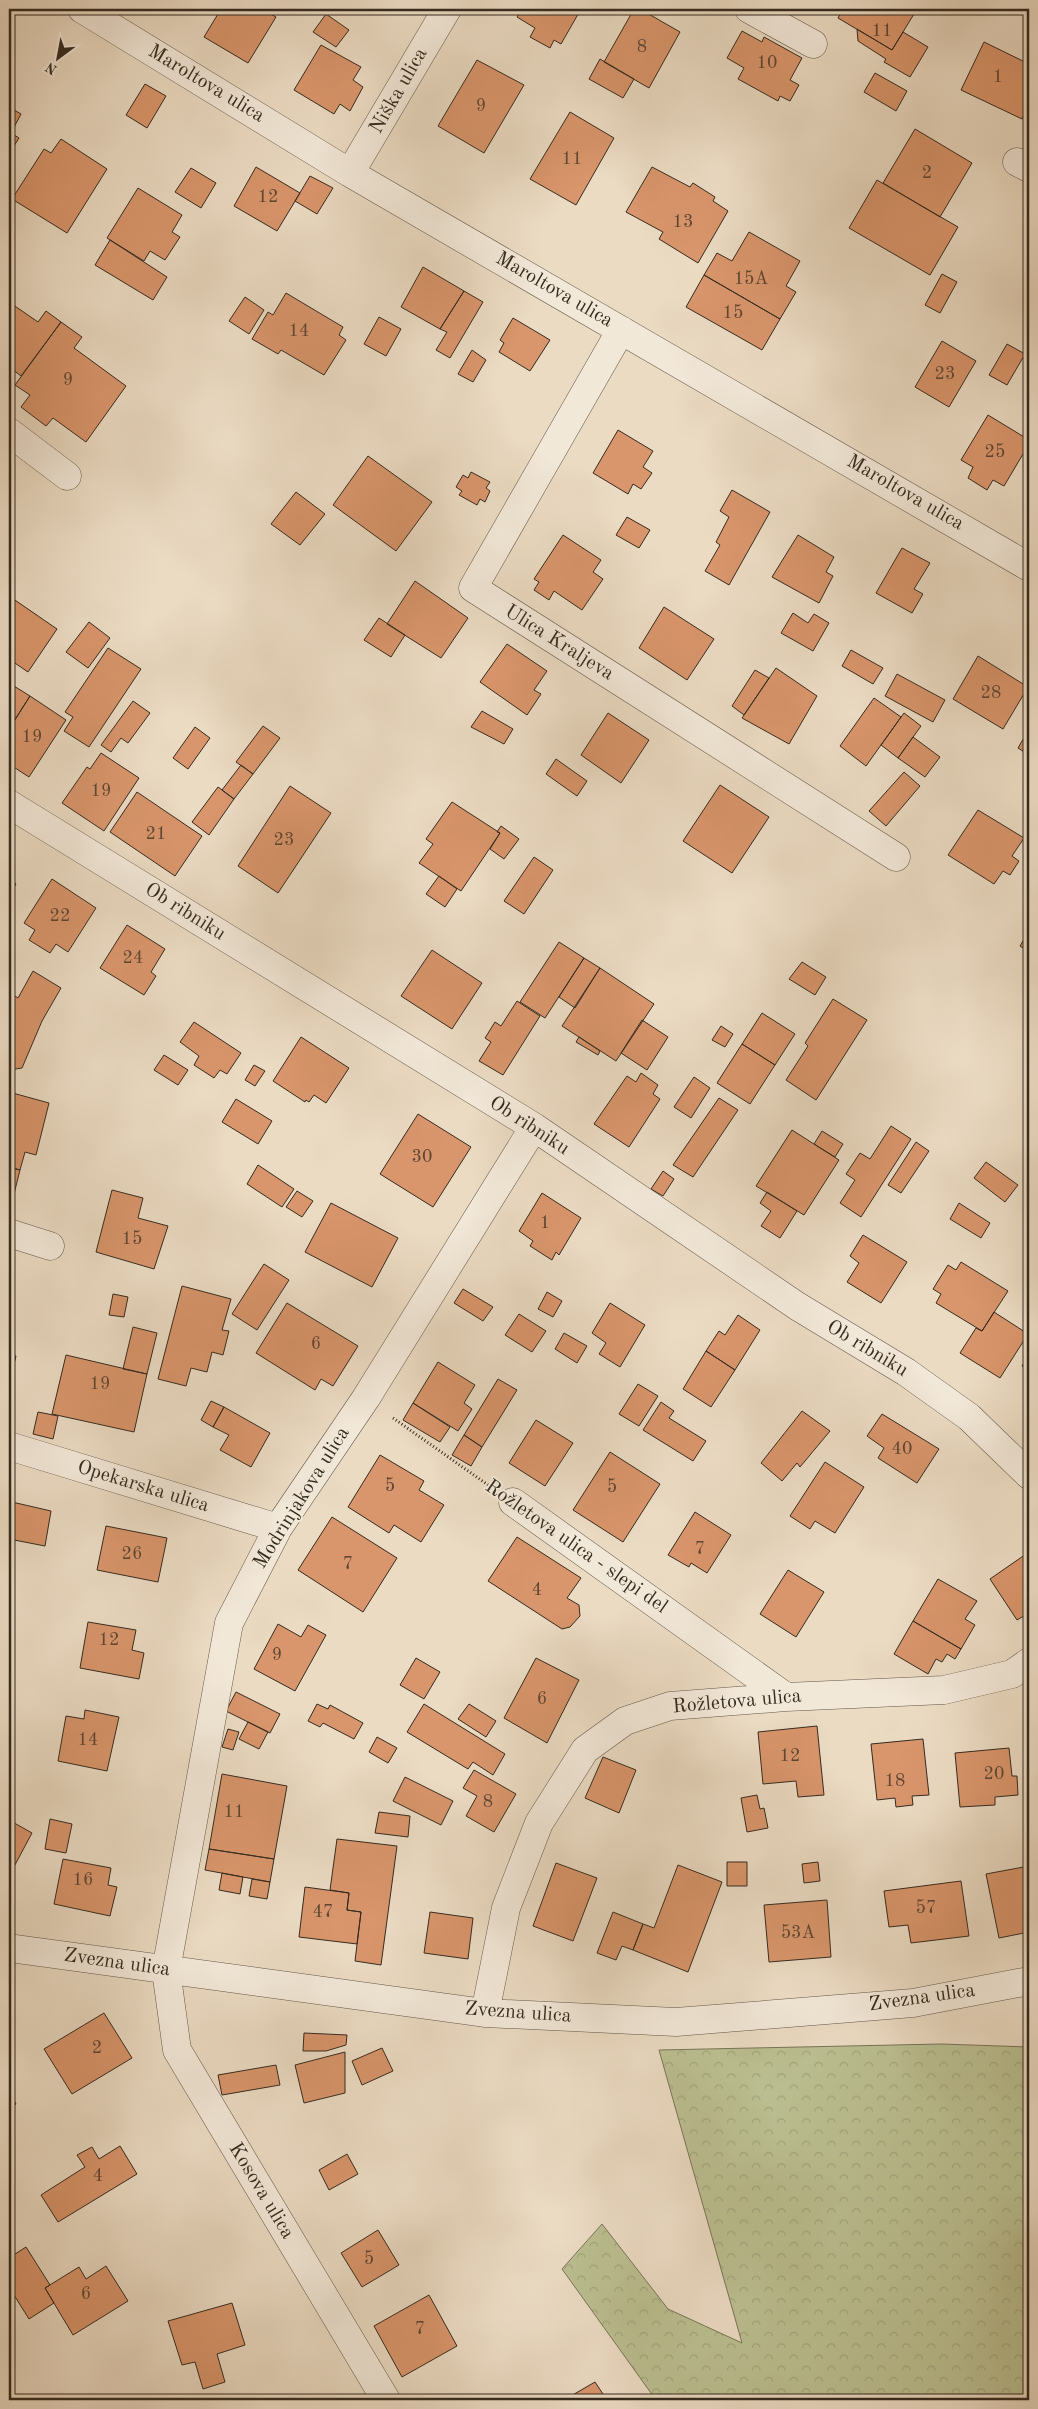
<svg xmlns="http://www.w3.org/2000/svg" width="1038" height="2409" viewBox="0 0 1038 2409" font-family="'Old Standard TT',serif">
	<defs>
		<pattern id="forest-crowns" width="20" height="18" patternUnits="userSpaceOnUse" patternTransform="scale(1.25)"><rect width="20" height="18" fill="#bbbf91"/><path d="M2 6a3 3 0 1 1 6 0M12 15a3 3 0 1 1 6 0" fill="none" stroke="#a1a47d"/></pattern>
	</defs>
	<rect width="100%" height="100%" fill="#ebdbc3"/>
	<filter id="stains"><feTurbulence type="fractalNoise" baseFrequency=".004" numOctaves="4"/><feColorMatrix values="0 0 0 0 .2 0 0 0 0 .09 0 0 0 0 .02 0 0 0 .5 -.17"/></filter>
	<radialGradient id="worn" r=".72"><stop offset=".6" stop-color="#630" stop-opacity="0"/><stop offset="1" stop-color="#630" stop-opacity=".3"/></radialGradient>
	<path fill="url(#forest-crowns)" stroke="#787558" d="M941,2044L1029,2047V2400H656L562,2269L602,2224L668,2309L742,2343L659,2050Z"/>
	<path fill="#d9956b" stroke="#342b20" d="M221,9H262L276,17L248,63L204,37Z
		M522,9H581L561,44L554,40L550,48L530,37L535,28L517,17Z
		M634,9H640L680,32L649,88L604,62Z
		M843,9H917L892,50L838,18Z
		M326,14L349,30L336,47L313,32Z
		M857,29L892,50L903,32L928,47L910,77L884,62L886,59L858,41Z
		M742,31L762,42L764,37L802,58L790,80L799,85L790,101L780,96L778,101L738,79L744,68L727,58Z
		M984,42L1029,64V103L1022,119L961,90Z
		M321,45L361,67L353,80L363,87L350,111L340,104L334,114L294,90Z
		M600,59L634,79L623,98L589,79Z
		M477,60L524,85L484,153L438,126Z
		M875,73L907,91L896,111L864,92Z
		M145,84L166,96L147,128L126,115Z
		M9,107L21,114L11,133L19,138L9,154Z
		M570,112L614,138L576,205L530,179Z
		M915,129L972,163L940,217L883,183Z
		M61,139L107,169L67,233L12,199L44,149L51,153Z
		M256,167L300,193L277,231L234,206Z
		M652,167L690,187L693,183L715,197L713,201L728,211L698,263L659,239L663,232L626,212Z
		M191,168L216,183L201,208L175,192Z
		M310,176L333,188L317,214L295,201Z
		M877,180L958,227L930,275L849,228Z
		M138,188L182,215L172,232L180,237L165,260L150,251L144,261L107,238Z
		M749,232L800,261L786,286L796,292L780,319L704,275L717,253L732,261Z
		M110,240L167,277L153,300L95,265Z
		M423,267L464,291L440,329L401,307Z
		M942,274L957,282L940,313L925,305Z
		M704,275L780,319L762,350L686,307Z
		M464,291L483,302L450,358L436,350L447,332L440,329Z
		M286,293L343,327L339,335L346,340L324,375L281,350L278,354L252,339L268,312L273,315Z
		M245,297L264,310L249,334L229,321Z
		M9,302L38,322L46,311L61,322L21,376L12,369L9,373Z
		M379,317L401,329L386,356L364,344Z
		M513,318L550,340L530,371L499,352L504,343L500,340Z
		M61,322L82,337L74,348L126,386L86,442L53,418L46,426L21,407L30,395L15,385Z
		M942,341L976,361L949,407L915,387Z
		M1007,344L1025,354L1007,385L989,375Z
		M472,350L486,360L473,382L458,374Z
		M988,415L1029,440V444L1004,486L993,480L987,490L968,478L973,467L961,460Z
		M618,430L653,451L643,467L652,473L641,489L633,484L628,494L593,473Z
		M368,456L432,502L396,551L333,505Z
		M471,472L490,482L486,488L490,491L485,502L480,499L477,505L459,495L462,491L456,487L463,475L468,478Z
		M732,490L770,512L729,585L705,571L720,545L716,542L729,517L720,511Z
		M296,492L325,514L300,545L271,524Z
		M627,517L650,530L639,548L616,535Z
		M563,535L601,560L593,572L603,579L582,610L554,591L549,600L534,590L539,582L534,579Z
		M798,535L834,557L826,572L833,576L819,603L772,577Z
		M902,548L930,563L914,589L923,594L912,613L876,593Z
		M415,581L468,618L441,658L387,624Z
		M9,596L57,629L28,672L9,659Z
		M664,607L714,639L687,680L639,648Z
		M793,613L808,623L814,614L829,623L813,651L781,633Z
		M379,618L405,635L391,657L364,640Z
		M89,622L110,638L88,668L66,652Z
		M507,644L547,671L534,690L541,694L527,715L480,682Z
		M108,648L141,669L89,747L64,731L73,717L65,712Z
		M851,650L883,668L873,684L842,666Z
		M978,656L1028,687L1003,729L953,699Z
		M776,668L817,696L789,744L742,718Z
		M755,670L769,678L744,715L732,706Z
		M897,674L945,700L933,722L885,696Z
		M9,683L30,696L9,729Z
		M30,696L66,720L29,777L9,764L11,746L9,745V729Z
		M874,698L901,717L866,766L840,746Z
		M133,701L150,713L128,743L121,738L111,752L101,745Z
		M482,711L513,729L504,744L471,727Z
		M608,713L649,740L621,783L581,755Z
		M904,713L921,726L898,758L881,745Z
		M263,726L280,738L253,774L236,762Z
		M195,727L210,738L188,769L173,758Z
		M1029,729V755L1018,748Z
		M913,737L940,757L925,777L898,758Z
		M101,753L139,778L104,831L62,803L87,767L90,769Z
		M556,759L587,781L577,796L546,774Z
		M241,765L253,774L234,799L222,790Z
		M904,772L920,786L886,826L869,811Z
		M720,785L769,817L732,873L683,841Z
		M290,786L331,813L278,893L238,866Z
		M218,787L234,799L209,835L192,822Z
		M137,792L202,836L175,876L110,832Z
		M452,802L500,833L461,891L419,863L433,844L426,839Z
		M978,810L1024,838L1012,856L1019,861L1010,875L1003,871L994,884L948,855Z
		M501,826L519,839L504,859L490,849L500,833L497,832Z
		M534,857L553,870L524,914L504,901Z
		M439,876L457,889L445,907L426,894Z
		M9,879L16,884L9,896Z
		M52,879L96,908L68,952L56,944L50,953L29,940L35,930L24,923Z
		M127,925L165,949L151,972L156,976L144,995L100,968Z
		M1029,931V952L1020,946Z
		M559,942L584,958L545,1018L520,1002Z
		M432,950L482,983L452,1029L401,996Z
		M584,958L600,968L575,1008L559,997Z
		M802,962L826,977L815,995L789,979Z
		M600,968L654,1004L616,1061L562,1026Z
		M33,971L61,988L42,1021L22,1068L9,1070V992L18,998Z
		M833,999L867,1020L816,1100L786,1080L808,1046L805,1043Z
		M517,1001L540,1016L503,1075L479,1061L491,1042L485,1038L495,1022L501,1026Z
		M762,1013L795,1034L775,1065L742,1044Z
		M642,1020L668,1037L647,1070L621,1053Z
		M194,1022L241,1053L227,1074L220,1070L214,1078L194,1065L199,1056L180,1042Z
		M721,1026L733,1034L725,1047L712,1040Z
		M301,1037L349,1068L326,1103L314,1095L309,1102L306,1100L305,1102L273,1081Z
		M579,1037L600,1051L598,1055L576,1042Z
		M742,1044L775,1065L750,1104L717,1083Z
		M164,1055L188,1070L178,1085L154,1070Z
		M254,1065L265,1071L255,1086L245,1080Z
		M641,1073L658,1085L653,1094L660,1099L629,1147L594,1124L627,1076L636,1082Z
		M694,1077L710,1088L691,1118L674,1107Z
		M9,1092L49,1103L36,1155L25,1152L20,1170L9,1167Z
		M719,1098L738,1110L693,1177L673,1165Z
		M236,1099L272,1121L258,1144L222,1122Z
		M418,1114L471,1147L433,1207L380,1174Z
		M891,1126L911,1139L861,1217L840,1203L855,1180L846,1174L860,1153L870,1159Z
		M792,1130L839,1160L804,1215L756,1186Z
		M822,1131L843,1144L835,1157L814,1144Z
		M916,1142L929,1151L901,1193L888,1185Z
		M986,1162L1018,1185L1005,1202L974,1178Z
		M258,1165L294,1189L282,1207L247,1184Z
		M9,1167L20,1170L11,1206L9,1205Z
		M663,1171L674,1179L663,1196L651,1189Z
		M112,1190L143,1198L138,1218L168,1226L154,1269L96,1252Z
		M297,1191L313,1201L302,1217L286,1207Z
		M767,1192L797,1211L780,1238L761,1226L771,1211L760,1203Z
		M542,1193L581,1218L559,1255L556,1252L552,1260L530,1246L533,1241L519,1231Z
		M331,1203L398,1238L372,1287L305,1252Z
		M959,1203L990,1223L981,1238L950,1219Z
		M863,1235L907,1262L881,1303L847,1282L859,1263L850,1256Z
		M961,1262L1008,1291L982,1331L936,1303L941,1294L933,1289L948,1265L956,1270Z
		M264,1264L289,1280L257,1330L232,1314Z
		M182,1286L231,1299L222,1330L229,1331L223,1355L212,1352L207,1372L191,1368L186,1386L158,1379Z
		M463,1289L493,1307L483,1321L454,1303Z
		M547,1292L562,1301L553,1317L538,1309Z
		M113,1294L128,1297L124,1317L109,1315Z
		M287,1303L358,1346L333,1386L321,1379L315,1390L256,1353Z
		M610,1303L645,1325L620,1367L599,1354L606,1343L592,1333Z
		M994,1312L1028,1334L1000,1378L960,1353L976,1328L982,1331Z
		M519,1314L546,1331L532,1352L505,1335Z
		M738,1315L760,1330L735,1370L706,1351L719,1331L725,1335Z
		M133,1327L157,1333L147,1374L123,1369Z
		M564,1333L587,1346L577,1363L555,1349Z
		M706,1351L735,1370L711,1407L683,1389Z
		M9,1354L16,1356L9,1385Z
		M66,1355L147,1374L134,1432L52,1414Z
		M1029,1355V1370L1022,1366Z
		M438,1362L475,1385L464,1403L472,1409L458,1431L413,1403Z
		M498,1379L517,1390L482,1447L464,1435Z
		M638,1384L658,1396L639,1426L619,1414Z
		M211,1401L224,1407L213,1427L201,1420Z
		M661,1402L674,1411L669,1418L706,1441L693,1461L643,1430Z
		M413,1403L450,1427L440,1442L403,1420Z
		M224,1407L270,1433L251,1467L220,1450L229,1435L213,1427Z
		M802,1411L830,1431L800,1467L797,1463L782,1481L761,1463Z
		M38,1412L58,1416L53,1439L33,1434Z
		M882,1414L939,1449L917,1483L878,1458L884,1448L867,1436Z
		M536,1420L573,1443L545,1486L509,1463Z
		M464,1435L482,1447L471,1466L452,1455Z
		M610,1452L660,1484L623,1542L573,1510Z
		M380,1455L424,1481L419,1490L444,1505L421,1542L394,1525L389,1533L348,1507Z
		M825,1462L864,1487L835,1533L815,1521L810,1529L790,1516Z
		M12,1502L51,1511L45,1546L9,1539V1519Z
		M695,1512L731,1535L707,1573L691,1563L689,1567L668,1555Z
		M332,1517L397,1558L363,1612L298,1570Z
		M106,1526L167,1538L158,1582L97,1570Z
		M517,1537L581,1578L567,1598L579,1605L580,1616L570,1627L562,1629L488,1581Z
		M1029,1552V1613L1017,1620L990,1579Z
		M788,1570L824,1592L796,1637L760,1614Z
		M938,1579L977,1601L965,1619L975,1625L961,1649L913,1621Z
		M913,1621L961,1649L955,1659L947,1654L942,1662L936,1659L928,1674L894,1654Z
		M88,1622L136,1630L132,1650L144,1653L139,1679L80,1668Z
		M278,1624L301,1637L308,1625L326,1635L295,1691L254,1669Z
		M416,1658L440,1672L424,1699L400,1685Z
		M536,1658L579,1680L547,1743L504,1718Z
		M236,1692L280,1714L270,1733L226,1711Z
		M317,1704L328,1709L330,1705L363,1723L354,1739L323,1723L320,1727L308,1721Z
		M424,1704L505,1754L493,1775L473,1762L468,1769L407,1732Z
		M469,1704L496,1721L486,1737L458,1719Z
		M85,1710L119,1717L107,1771L58,1761L66,1716L84,1719Z
		M248,1722L268,1732L259,1749L239,1739Z
		M817,1726L824,1795L798,1797L796,1781L763,1784L758,1732Z
		M228,1729L239,1732L233,1750L222,1747Z
		M377,1737L397,1748L388,1763L369,1752Z
		M923,1739L929,1795L912,1796L913,1805L896,1807L895,1798L877,1800L871,1744Z
		M1009,1748L1012,1776H1017L1018,1795L995,1797V1805L960,1807L955,1753Z
		M603,1757L636,1770L619,1813L585,1798Z
		M474,1770L516,1794L494,1832L466,1816L477,1796L463,1788Z
		M222,1774L287,1786L274,1859L209,1849Z
		M405,1777L453,1801L441,1825L393,1801Z
		M757,1795L760,1809L764,1808L768,1828L747,1832L741,1798Z
		M379,1812L410,1816L408,1837L375,1833Z
		M50,1819L72,1824L66,1853L45,1849Z
		M9,1820L32,1833L9,1876Z
		M337,1839L397,1846L381,1965L355,1961L361,1912L347,1910L349,1893L330,1890Z
		M209,1849L274,1859L270,1882L205,1870Z
		M63,1859L111,1868L108,1885L117,1887L110,1916L54,1904Z
		M727,1862H747V1886H727Z
		M818,1862L820,1881L804,1883L802,1864Z
		M556,1863L597,1878L573,1941L533,1926Z
		M678,1865L722,1882L688,1972L633,1950L643,1924L654,1928Z
		M1029,1866V1932L999,1938L986,1874Z
		M222,1873L243,1877L240,1894L219,1890Z
		M252,1879L270,1882L267,1899L249,1896Z
		M961,1881L969,1936L911,1943L908,1925L889,1927L884,1891Z
		M305,1887L349,1893L347,1910L361,1912L357,1944L299,1937Z
		M827,1900L831,1957L769,1962L764,1905Z
		M430,1912L473,1918L468,1959L424,1953Z
		M613,1912L643,1924L633,1950L622,1946L616,1960L597,1953Z
		M104,2013L132,2058L72,2094L44,2049Z
		M304,2033L347,2035L346,2045L326,2051H303Z
		M382,2048L393,2071L362,2085L352,2061Z
		M345,2052V2093L304,2103L295,2065Z
		M276,2065L280,2085L222,2095L218,2075Z
		M9,2091L16,2104L9,2109Z
		M120,2146L137,2174L58,2222L41,2195L85,2167L77,2155L92,2147L99,2159Z
		M347,2154L358,2174L329,2190L319,2170Z
		M378,2230L399,2265L362,2287L341,2253Z
		M26,2247L50,2285L45,2288L54,2303L29,2319L9,2287V2258Z
		M106,2266L128,2301L73,2335L45,2288L79,2267L86,2279Z
		M429,2295L457,2346L402,2377L374,2326Z
		M232,2303L245,2345L217,2354L225,2382L203,2389L195,2362L182,2365L168,2321Z
		M595,2382L607,2400H564Z"/>
	<g fill="none" stroke-linecap="round" stroke-linejoin="round">
		<defs>
			<path id="minor" d="M82,9L350,173L1029,567
				M749,9L813,44
				M1017,162L1029,168
				M350,173L447,9
				M621,330L473,588L896,857
				M9,432L67,476
				M9,804L534,1127L797,1306L906,1372L969,1417L1029,1475
				M9,1233L50,1246
				M9,1446L278,1528
				M513,1502L786,1697
				M9,1948L485,2013L676,2022L913,2003L1029,1981
				M485,2013L506,1908L539,1823L585,1750L625,1721L670,1706L786,1697L944,1690L1012,1674L1029,1662
				M386,2400L177,2050L166,1970L229,1623L278,1528L366,1398L534,1127"/>
		</defs>
		<use href="#minor" stroke="#625749" stroke-width="29"/>
		<path stroke="#342b20" stroke-width="3" stroke-dasharray="1 2.5" stroke-linecap="butt" d="M393,1418L488,1485"/>
		<use href="#minor" stroke="#f2e8d8" stroke-width="28"/>
	</g>
	<g text-anchor="middle" dominant-baseline="central" stroke-width="4" stroke-linejoin="round" paint-order="stroke">
		<g font-size="18" fill="#5d4633">
			<text x="882" y="31">11</text>
			<text x="642" y="47">8</text>
			<text x="767" y="63">10</text>
			<text x="998" y="77">1</text>
			<text x="481" y="106">9</text>
			<text x="572" y="159">11</text>
			<text x="927" y="173">2</text>
			<text x="268" y="197">12</text>
			<text x="683" y="222">13</text>
			<text x="751" y="279">15A</text>
			<text x="733" y="313">15</text>
			<text x="299" y="331">14</text>
			<text x="945" y="374">23</text>
			<text x="68" y="380">9</text>
			<text x="995" y="452">25</text>
			<text x="991" y="693">28</text>
			<text x="32" y="737">19</text>
			<text x="101" y="791">19</text>
			<text x="156" y="834">21</text>
			<text x="284" y="840">23</text>
			<text x="60" y="916">22</text>
			<text x="133" y="958">24</text>
			<text x="422" y="1157">30</text>
			<text x="545" y="1223">1</text>
			<text x="132" y="1239">15</text>
			<text x="316" y="1344">6</text>
			<text x="100" y="1384">19</text>
			<text x="902" y="1449">40</text>
			<text x="390" y="1486">5</text>
			<text x="612" y="1487">5</text>
			<text x="700" y="1549">7</text>
			<text x="132" y="1554">26</text>
			<text x="348" y="1564">7</text>
			<text x="537" y="1590">4</text>
			<text x="109" y="1640">12</text>
			<text x="277" y="1655">9</text>
			<text x="542" y="1699">6</text>
			<text x="88" y="1740">14</text>
			<text x="790" y="1756">12</text>
			<text x="994" y="1774">20</text>
			<text x="895" y="1781">18</text>
			<text x="488" y="1802">8</text>
			<text x="234" y="1812">11</text>
			<text x="83" y="1880">16</text>
			<text x="926" y="1908">57</text>
			<text x="323" y="1912">47</text>
			<text x="798" y="1933">53A</text>
			<text x="97" y="2048">2</text>
			<text x="98" y="2176">4</text>
			<text x="369" y="2259">5</text>
			<text x="86" y="2294">6</text>
			<text x="420" y="2329">7</text>
		</g>
		<g font-size="20" fill="#342b20" stroke="#f2e8d8">
			<text transform="translate(206 84) rotate(31)">Maroltova ulica</text>
			<text transform="translate(399 91) rotate(-60)">Niška ulica</text>
			<text transform="translate(554 290) rotate(30)">Maroltova ulica</text>
			<text transform="translate(905 493) rotate(30)">Maroltova ulica</text>
			<text transform="translate(559 643) rotate(32)">Ulica Kraljeva</text>
			<text transform="translate(185 912) rotate(32)">Ob ribniku</text>
			<text transform="translate(529 1126) rotate(33)">Ob ribniku</text>
			<text transform="translate(867 1349) rotate(31)">Ob ribniku</text>
			<text transform="translate(143 1487) rotate(17)">Opekarska ulica</text>
			<text transform="translate(302 1498) rotate(-58)">Modrinjakova ulica</text>
			<text transform="translate(576 1547) rotate(35)">Rožletova ulica - slepi del</text>
			<text transform="translate(737 1702) rotate(-5)">Rožletova ulica</text>
			<text transform="translate(117 1963) rotate(8)">Zvezna ulica</text>
			<text transform="translate(922 1998) rotate(-8)">Zvezna ulica</text>
			<text transform="translate(518 2013) rotate(4)">Zvezna ulica</text>
			<text transform="translate(261 2191) rotate(59)">Kosova ulica</text>
		</g>
	</g>
	<rect width="1038" height="2409" fill="none" stroke="#ebdbc3" stroke-width="30"/>
	<rect x="10" y="10" width="1018" height="2389" fill="none" stroke="#342b20" stroke-width="2.5"/>
	<rect x="15" y="15" width="1008" height="2379" fill="none" stroke="#342b20"/>
	<g transform="translate(58 58) rotate(212)" stroke="#f2e8d8" stroke-width="4" paint-order="stroke">
	<path d="M0-4L9 19L0 12L-9 19Z" fill="#342b20"/>
	<text y="-8" font-size="14" font-weight="bold" text-anchor="middle" fill="#342b20">N</text>
	</g>
	<rect width="100%" height="100%" filter="url(#stains)"/>
	<rect width="100%" height="100%" fill="url(#worn)"/>
</svg>
